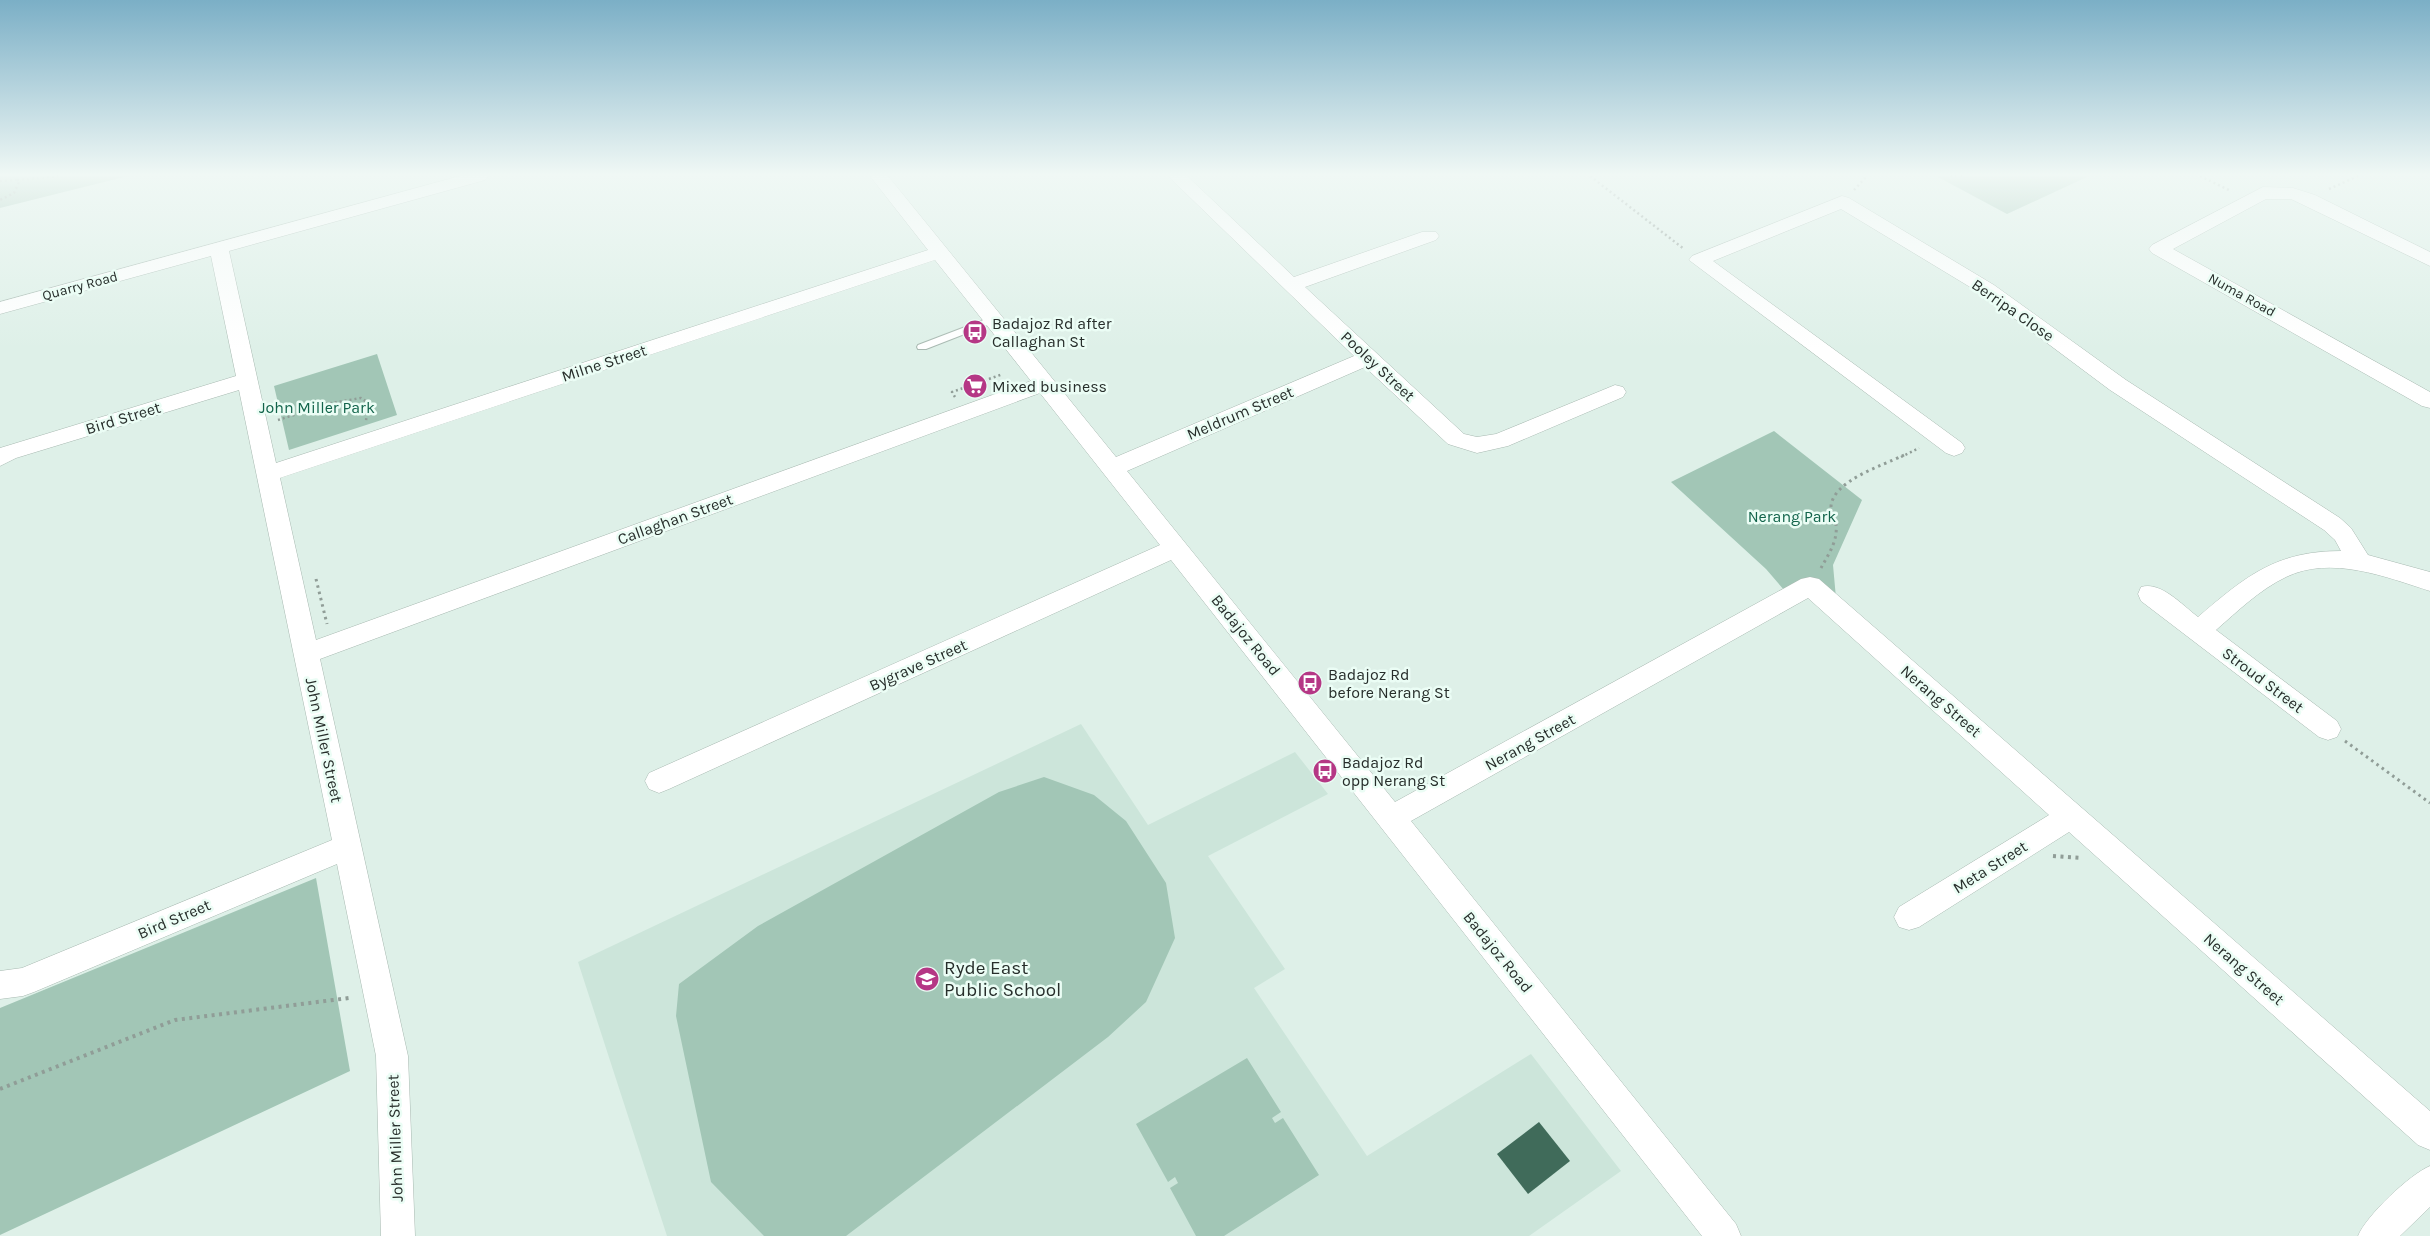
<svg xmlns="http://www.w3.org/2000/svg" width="2430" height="1236" viewBox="0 0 2430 1236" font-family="Karla,sans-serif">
	<rect width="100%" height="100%" fill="#def0e8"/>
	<path fill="#cce5da" d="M1081,724L1148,825L1295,752L1328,794L1208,856L1285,969L1254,988L1367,1156L1531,1054L1621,1171L1529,1236H667L578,962Z"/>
	<path fill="#a2c6b6" d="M0,176H128L0,208Z
		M1936,176H2089L2007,214Z
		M377,354L397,415L289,450L274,386Z
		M1774,431L1862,500L1833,565L1837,609L1810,586L1790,597L1766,569L1671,482Z
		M1044,777L1094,795L1126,821L1166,883L1175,938L1146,1002L1108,1037L846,1236H764L711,1182L676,1016L679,984L758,926L999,792Z
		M316,878L350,1071L0,1235V1008Z
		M1247,1058L1281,1112L1272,1118L1275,1123L1283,1118L1319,1175L1224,1236H1196L1170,1188L1178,1183L1175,1177L1168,1182L1136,1124Z"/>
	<path fill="#406b5a" d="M1539,1122L1570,1161L1528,1194L1497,1154Z"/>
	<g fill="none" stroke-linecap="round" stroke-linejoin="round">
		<defs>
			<path id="service" d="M994,316L999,319L998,321L926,349H918L917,347L918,345Z"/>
			<path id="minor" d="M460,176H488L485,180L229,251L276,463L928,250L870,176H888L1116,457L1354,356L1168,176H1187L1294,277L1422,232H1436L1439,236L1436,240L1305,287L1464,434L1477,437L1496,434L1615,385L1623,387L1626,392L1623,397L1508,446L1477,453L1448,444L1365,367L1127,471L1395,802L1801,579L1810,577L1819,579L2430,1111V1150L2418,1145L2069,832L1919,927L1909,930L1899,927L1894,917L1899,907L2049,815L1808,598L1411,821L1736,1224L1741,1236H1702L1171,560L669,789L659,793L649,789L645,781L649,773L1160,545L1040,393L320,659L408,1056L415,1236H381L376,1056L337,864L34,992L23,996L0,999V971L22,968L332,840L239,390L16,458L0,466V448L236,376L211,256L0,314V302ZM935,260L1031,381L316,640L280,478Z
				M2263,187L2293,188L2315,195L2430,252V266L2291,199H2266L2173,249L2430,392V408L2422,406L2152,253L2149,249L2152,245Z
				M1842,196L1849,198L1994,285L2126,380L2340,518L2351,528L2368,555L2430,572V591C2386,577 2331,555 2286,577C2259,590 2238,611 2216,630L2337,721L2341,729L2337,737L2328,740L2319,737L2141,601L2138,594L2141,587C2161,581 2182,605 2198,617C2246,576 2276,551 2341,551L2335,540L2324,530L2110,390L1980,293L1841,209L1713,261L1962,443L1965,448L1962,453L1954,456L1946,453L1689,260L1692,256Z
				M2430,1166V1207L2400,1236H2358C2366,1216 2410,1174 2430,1166Z"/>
		</defs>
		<use href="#service" stroke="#a8b9b1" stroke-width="2"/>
		<use href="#minor" stroke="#a8b9b1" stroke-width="1"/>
		<path stroke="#909d97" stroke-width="2.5" stroke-dasharray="2 3" stroke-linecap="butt" d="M1590,176L1684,249
			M1950,176H1964
			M2200,176L2231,191
			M17,180L61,176
			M0,181L16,180L19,182L14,193L0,200
			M2329,189L2358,176
			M1854,190L1867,176
			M955,397L952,392L1003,374
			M278,420L294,415L308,407L361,398L367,402L366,423
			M1901,457L1919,448"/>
		<path stroke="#909d97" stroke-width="3" stroke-dasharray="2.5 4" stroke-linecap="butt" d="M1821,568C1828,555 1838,541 1836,525C1835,519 1831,513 1831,506C1834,480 1882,466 1904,455
			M316,579L327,624
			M2345,741L2430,803"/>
		<path stroke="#909d97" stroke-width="4" stroke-dasharray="3 4.5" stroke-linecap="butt" d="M2053,856L2081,858
			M0,1089L175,1020L349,998"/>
		<use href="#service" fill="#fff" fill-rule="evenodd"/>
		<use href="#minor" fill="#fff" fill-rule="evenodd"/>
	</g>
	<linearGradient id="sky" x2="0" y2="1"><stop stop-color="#7bafc6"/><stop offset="0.5" stop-color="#f0f8f5"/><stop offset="1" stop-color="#f0f8f5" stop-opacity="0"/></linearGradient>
	<rect width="2430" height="349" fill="url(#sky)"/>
	<defs>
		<symbol id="bus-disc" viewBox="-11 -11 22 22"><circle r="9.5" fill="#b53785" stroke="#ebfdf5"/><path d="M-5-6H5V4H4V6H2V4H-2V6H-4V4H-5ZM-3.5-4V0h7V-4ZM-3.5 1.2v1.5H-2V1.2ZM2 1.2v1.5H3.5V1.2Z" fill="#fff"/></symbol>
		<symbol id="supermarket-disc" viewBox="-11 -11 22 22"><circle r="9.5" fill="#b53785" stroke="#ebfdf5"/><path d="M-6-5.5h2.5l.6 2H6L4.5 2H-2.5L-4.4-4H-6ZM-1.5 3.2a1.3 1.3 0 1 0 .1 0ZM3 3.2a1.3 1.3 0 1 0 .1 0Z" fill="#fff"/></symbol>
		<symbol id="school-disc" viewBox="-11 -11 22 22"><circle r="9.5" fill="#b53785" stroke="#ebfdf5"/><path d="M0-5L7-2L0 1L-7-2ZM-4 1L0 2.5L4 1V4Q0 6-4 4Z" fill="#fff"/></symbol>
	</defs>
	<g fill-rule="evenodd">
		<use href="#bus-disc" x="961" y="318" width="28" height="28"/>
		<use href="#supermarket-disc" x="961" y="372" width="28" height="28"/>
		<use href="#bus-disc" x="1296" y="669" width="28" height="28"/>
		<use href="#bus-disc" x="1311" y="757" width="28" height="28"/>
		<use href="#school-disc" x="913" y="965" width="28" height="28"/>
	</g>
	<g text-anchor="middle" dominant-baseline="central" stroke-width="5" stroke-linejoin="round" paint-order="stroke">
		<g font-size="14" fill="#272e2b" stroke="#ebfdf5">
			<text transform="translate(80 286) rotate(-15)">Quarry Road</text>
			<text transform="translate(2242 295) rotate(29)">Numa Road</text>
		</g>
		<g font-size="16" fill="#272e2b" stroke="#ebfdf5">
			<text transform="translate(2013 310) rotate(35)">Berripa Close</text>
			<text transform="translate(604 363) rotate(-18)">Milne Street</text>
			<text transform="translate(1378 366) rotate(43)">Pooley Street</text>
			<text transform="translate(1240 413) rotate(-23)">Meldrum Street</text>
			<text transform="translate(123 418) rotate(-17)">Bird Street</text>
			<text transform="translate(675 519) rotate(-20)">Callaghan Street</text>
			<text transform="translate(1246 635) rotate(51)">Badajoz Road</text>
			<text transform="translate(918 665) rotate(-24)">Bygrave Street</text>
			<text transform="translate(2263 680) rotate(37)">Stroud Street</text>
			<text transform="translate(1941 701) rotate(41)">Nerang Street</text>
			<text transform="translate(324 740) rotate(78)">John Miller Street</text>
			<text transform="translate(1530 742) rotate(-29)">Nerang Street</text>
			<text transform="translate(1990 867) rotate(-32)">Meta Street</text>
			<text transform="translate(174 919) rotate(-23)">Bird Street</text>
			<text transform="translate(1498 952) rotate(51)">Badajoz Road</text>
			<text transform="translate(2244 969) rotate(41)">Nerang Street</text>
			<text transform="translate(395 1138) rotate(-92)">John Miller Street</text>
		</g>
		<g font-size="16" fill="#272e2b" stroke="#ebfdf5" text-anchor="start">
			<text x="992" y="323">Badajoz Rd after<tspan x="992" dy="18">Callaghan St</tspan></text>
			<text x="992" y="386">Mixed business</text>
			<text x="1328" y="674">Badajoz Rd<tspan x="1328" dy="18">before Nerang St</tspan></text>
			<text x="1342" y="762">Badajoz Rd<tspan x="1342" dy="18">opp Nerang St</tspan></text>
		</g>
		<g font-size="16" fill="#12644b" stroke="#ebfdf5">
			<text x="317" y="407">John Miller Park</text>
			<text x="1792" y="516">Nerang Park</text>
		</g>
		<g font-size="19" fill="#272e2b" stroke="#ebfdf5" text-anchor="start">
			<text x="944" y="968">Ryde East<tspan x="944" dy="22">Public School</tspan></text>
		</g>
	</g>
</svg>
